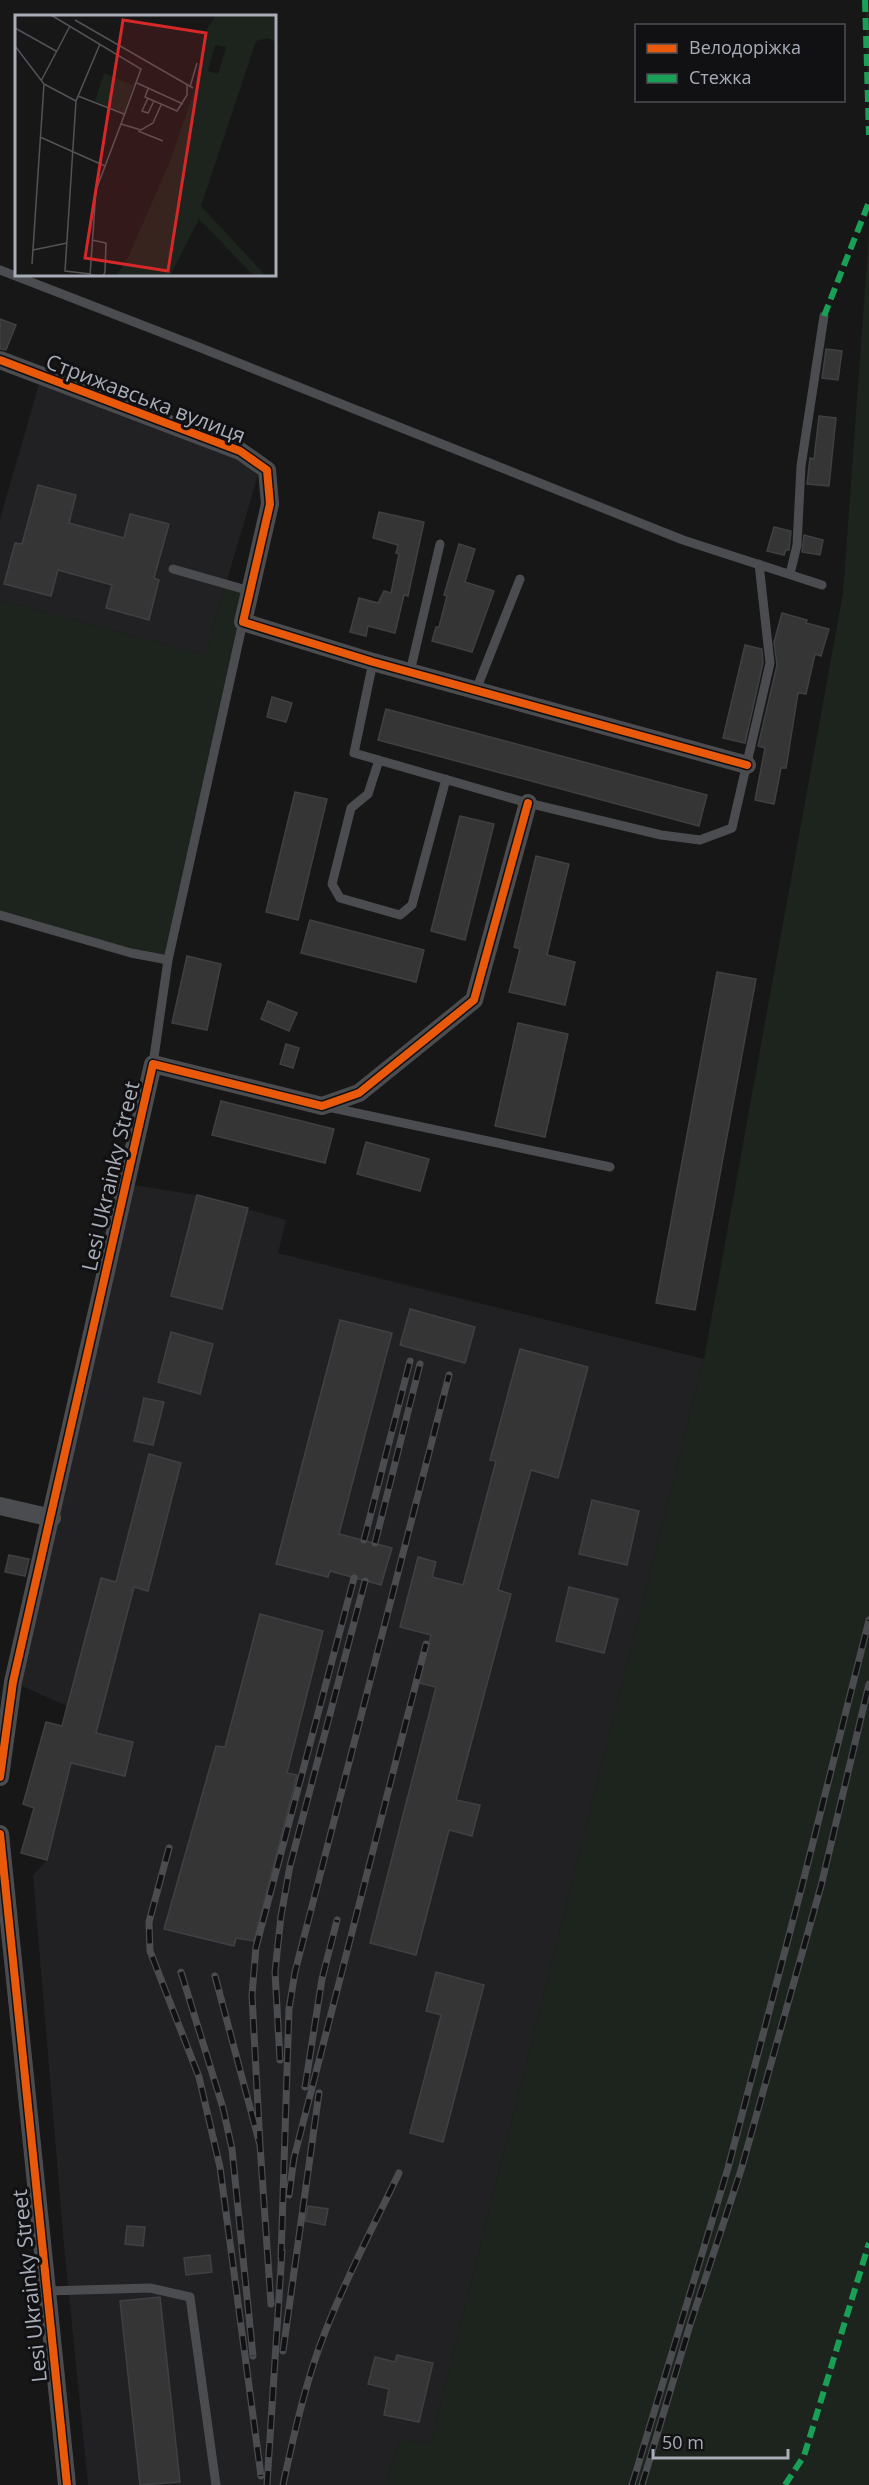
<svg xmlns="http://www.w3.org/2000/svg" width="869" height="2485" viewBox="0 0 869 2485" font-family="'Open Sans',sans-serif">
	<rect width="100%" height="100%" fill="#171717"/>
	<path fill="#212123" d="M39,384L237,459L258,475L205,655L0,600V519Z
		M127,1184L197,1195L286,1220L278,1253L704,1359L431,2442L399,2441L386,2485H88L64,2246L33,1875L47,1860L80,1731L62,1726L67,1706L13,1682Z"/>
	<path fill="#1d241e" d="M865,0H869V135Z
		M869,234V2485H386L399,2441L431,2442L704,1359L843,593Z
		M226,584L250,591L168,960L0,915V600L205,655Z"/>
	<path fill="#353536" stroke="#3f4043" stroke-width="1.5" d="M0,319L16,325L6,350L0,349Z
		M826,349L842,351L838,380L822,378Z
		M819,416L836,418L829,486L807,484L810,458L814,459Z
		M38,485L76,495L69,523L124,538L130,514L169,524L154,578L159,580L149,620L106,608L112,585L58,570L51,596L4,584L15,543L22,544Z
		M379,512L424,522L408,596L404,595L395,633L368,626L366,636L350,632L359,598L378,603L384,591L391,593L399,554L396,553L398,545L373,538Z
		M774,527L791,531L789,550H786L784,555L767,551Z
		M804,535L823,540L820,555L802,552Z
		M459,544L475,549L465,582L494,591L472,652L432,641L436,627H439L447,596L444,595Z
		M782,613L807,620L806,623L829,629L821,656L815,654L806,694L798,693L786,768H781L774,804L755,800L765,748L758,746L777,665L774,642Z
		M745,645L762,649L763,663L745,743L723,738Z
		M272,697L292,703L286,722L267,717Z
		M386,709L707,795L699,826L378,740Z
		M295,792L327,799L298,920L266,912Z
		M460,816L494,824L465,940L431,931Z
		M536,856L569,864L547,955L575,962L565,1005L509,992L520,949L514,947Z
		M310,920L424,950L416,982L301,953Z
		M187,956L221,964L207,1030L172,1023Z
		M717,972L756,979L695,1310L656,1303Z
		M268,1001L297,1013L289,1031L261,1019Z
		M518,1023L568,1034L545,1137L495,1126Z
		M286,1044L299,1048L293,1068L280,1064Z
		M221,1101L334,1129L325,1163L212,1135Z
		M366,1142L429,1159L420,1191L357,1174Z
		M197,1195L248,1208L222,1309L171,1296Z
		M410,1309L475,1327L465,1363L400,1345Z
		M340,1320L392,1333L339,1534L392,1548L381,1585L330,1571L328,1577L276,1564Z
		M171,1332L213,1344L200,1394L158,1382Z
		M520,1349L588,1367L558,1478L531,1470L498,1590L511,1594L456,1800L480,1805L472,1836L449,1830L416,1955L370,1943L436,1687L419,1683L431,1635L400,1627L418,1557L436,1562L432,1577L463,1585L496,1461L490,1460Z
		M144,1398L164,1402L153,1445L134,1441Z
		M149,1454L181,1463L148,1591L134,1587L96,1733L133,1742L125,1776L71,1763L47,1860L21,1853L34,1808L23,1804L46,1722L62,1726L101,1578L116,1582Z
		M592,1500L639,1511L627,1565L579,1554Z
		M9,1555L29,1559L25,1576L5,1572Z
		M569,1587L618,1599L604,1653L556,1641Z
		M260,1614L323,1631L287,1773L297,1775L254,1941L236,1938L234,1946L164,1929L216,1746L225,1747Z
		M436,1972L484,1985L443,2142L410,2133L441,2015L426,2011Z
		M308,2206L328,2209L325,2225L305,2221Z
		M127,2226L145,2227L143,2246L125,2244Z
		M210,2255L212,2272L186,2275L184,2258Z
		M160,2297L180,2482L140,2485L120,2301Z
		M397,2355L433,2363L419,2422L384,2415L389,2389L368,2384L375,2357L395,2362Z"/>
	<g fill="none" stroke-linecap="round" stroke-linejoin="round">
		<path stroke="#4b4c50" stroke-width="9" d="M0,270L196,346L683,540L822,585
			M173,569L250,591
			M790,574L797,545L801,466L824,316
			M373,662L354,753L528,803L661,835L700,840L732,828L770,663L759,564
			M410,672L440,544
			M476,690L520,579
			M379,760L368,794L351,808L332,884L340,898L400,915L412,905L446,779
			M0,915L131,953L168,960
			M153,1064L168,960L243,622
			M328,1107L610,1167
			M47,2291L150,2288L190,2297L216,2485"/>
		<path stroke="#4b4c50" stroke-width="18" d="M0,360L240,451L267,470L270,504L243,622L373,662L747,765
			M0,1506L52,1518
			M0,1777L13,1682L153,1064L322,1106L359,1093L474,1000L528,803
			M0,1834L67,2485"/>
		<defs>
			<path id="rail" d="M364,1540L410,1361
				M375,1543L420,1364
				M169,1848L149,1922L150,1951L199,2077L220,2167L261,2476
				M181,1972L223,2108L232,2149L253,2356
				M215,1976L260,2145L271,2304
				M280,2060L275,1972L281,1916L290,1866L365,1581
				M305,2087L322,1979L337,1920
				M260,2145L252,1995L256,1947L354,1578
				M289,2195L294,2158L426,1644
				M281,2258L289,2009L295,1972L449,1375
				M283,2351L319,2093
				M267,2485L282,2251
				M283,2485C293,2439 303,2393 319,2348C341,2288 371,2231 399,2173
				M632,2485L728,2168L803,1882L869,1620
				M642,2485L690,2325L741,2170L821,1886L869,1684"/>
		</defs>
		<use href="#rail" stroke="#4b4c4f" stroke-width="7"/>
		<use href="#rail" stroke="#111113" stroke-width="4.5" stroke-dasharray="14" stroke-linecap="butt"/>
		<path stroke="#1a9f57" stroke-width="6" stroke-dasharray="12 6" stroke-linecap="butt" d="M865,0L869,135
			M824,316L869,202
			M785,2485L804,2456L869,2243"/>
		<defs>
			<path id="cycleway" d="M0,360L240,451L267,470L270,504L243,622L373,662L747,765
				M0,1777L13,1682L153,1064L322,1106L359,1093L474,1000L528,803
				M0,1834L67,2485"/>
		</defs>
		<use href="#cycleway" stroke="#111113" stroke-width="11"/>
		<use href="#cycleway" stroke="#e8590c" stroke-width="8"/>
	</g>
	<g text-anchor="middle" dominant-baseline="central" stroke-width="6" stroke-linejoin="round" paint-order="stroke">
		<g font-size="21" fill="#a8adb8" stroke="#111113">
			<text transform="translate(146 398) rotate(21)">Стрижавська вулиця</text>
			<text transform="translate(110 1176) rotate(-77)">Lesi Ukrainky Street</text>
			<text transform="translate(29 2286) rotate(-96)">Lesi Ukrainky Street</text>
		</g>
	</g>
	<g transform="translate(15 15)">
		<rect width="261" height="261" fill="#171717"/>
		<path d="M201,0H261V27L253,23L241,26L186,191L251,261H239L184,204L155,261H101L112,245L155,146L180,74L192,14ZM200,30L211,32L203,59L193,56ZM89,58L117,70L120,64L109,99L80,86Z" fill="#1d241e" fill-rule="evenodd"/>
		<path fill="none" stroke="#515357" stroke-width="1.5" d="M36,0L126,54L106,109M60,5L178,73M0,13L41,36M0,31L29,69L17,249M26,66L55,11M122,68L168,89M29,69L61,86M175,72L182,48M133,74L130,82L162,96L172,80V70M63,81L109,99M133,83L127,96L133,98L139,86M123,116L148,126M25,122L90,151M18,235L52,228M76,259L50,256L61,86L85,29M75,260L88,261L90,257L91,228L77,225M75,261L81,175L106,109L126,115L138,108L146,90"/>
		<path fill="#d62828" fill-opacity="0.15" stroke="#d62828" stroke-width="3" d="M108,5L191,18L153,256L70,243Z"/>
		<rect width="261" height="261" fill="none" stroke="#a8adb8" stroke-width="3"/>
	</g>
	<rect x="635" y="24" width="210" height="78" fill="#111113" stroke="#4d4f55" stroke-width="1.5"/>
	<rect x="647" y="44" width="30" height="9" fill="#e8590c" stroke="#4d4f55" stroke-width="1.5"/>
	<text x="689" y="54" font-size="18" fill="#a8adb8">Велодоріжка</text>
	<rect x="647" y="74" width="30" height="9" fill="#1a9f57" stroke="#4d4f55" stroke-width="1.5"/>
	<text x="689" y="84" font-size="18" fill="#a8adb8">Стежка</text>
	<path d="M653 2449v9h135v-9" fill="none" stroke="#a8adb8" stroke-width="3"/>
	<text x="662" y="2449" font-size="18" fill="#a8adb8" stroke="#111113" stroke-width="4.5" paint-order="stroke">50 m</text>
</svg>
